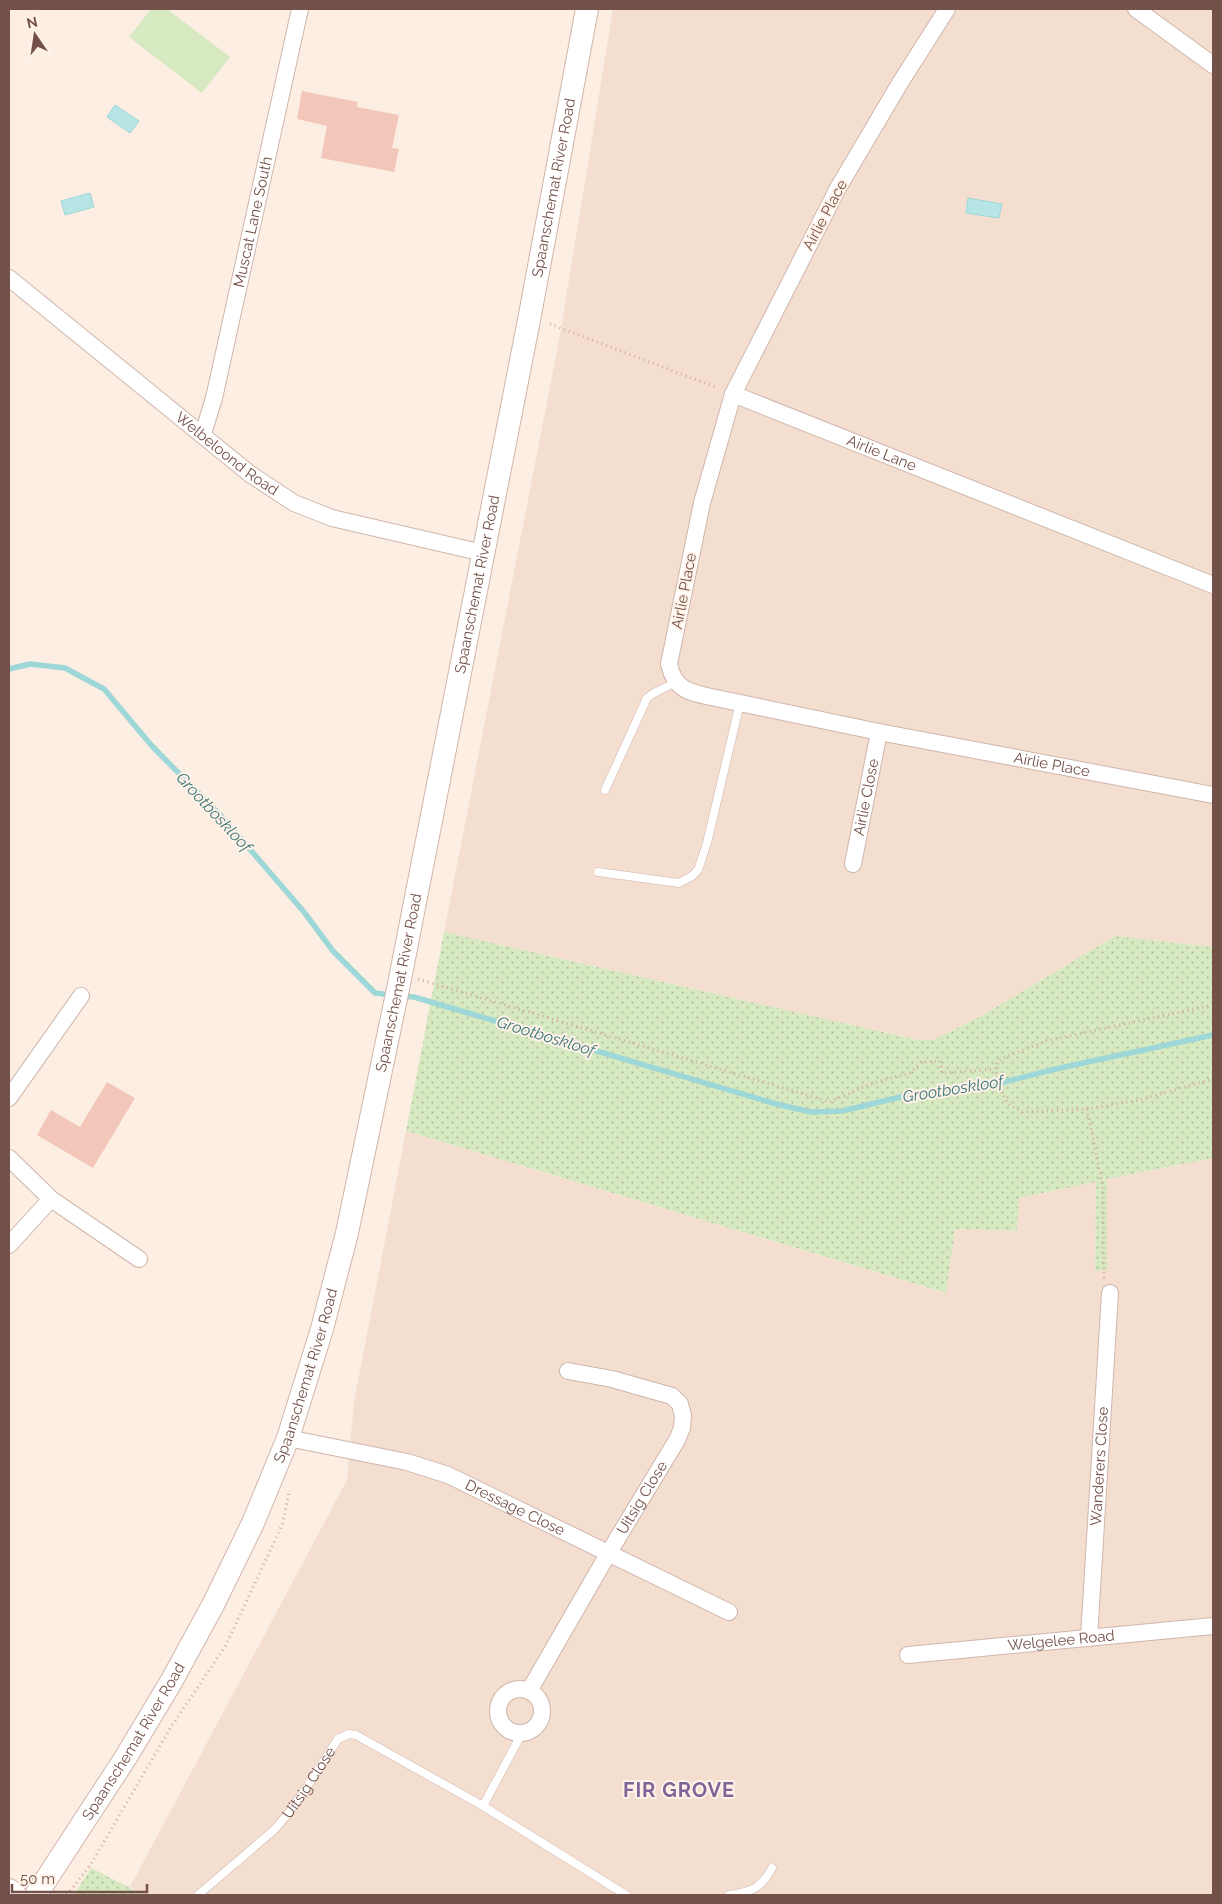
<svg xmlns="http://www.w3.org/2000/svg" width="1222" height="1904" viewBox="0 0 1222 1904" font-family="Raleway,sans-serif">
	<defs>
		<pattern id="grass-dots" width="8" height="8" patternUnits="userSpaceOnUse" patternTransform="scale(1.25)"><rect width="8" height="8" fill="#d7e9c1"/><path d="M2 2h.1M6 6h.1" fill="none" stroke="#b3bf9f" stroke-width="1.8" stroke-linecap="round"/></pattern>
	</defs>
	<rect width="100%" height="100%" fill="#fceee2"/>
	<path fill="#f4ded0" d="M613,9H1213V947L1115,936L983,1015L933,1040H918L444,932L560,335Z
		M406,1131L945,1293L955,1229L1017,1231L1019,1198L1097,1181L1095,1270H1107V1179L1213,1158V1895H144L130,1887L347,1480L354,1402Z"/>
	<path fill="url(#grass-dots)" d="M444,932L918,1040H933L983,1015L1115,936L1213,947V1158L1107,1179V1270L1095,1271L1096,1182L1019,1198L1017,1231L955,1229L946,1293L406,1131Z
		M91,1868L144,1895H74Z"/>
	<path fill="#d7e9c1" d="M151,9H167L230,57L202,93L129,37Z"/>
	<path fill="#b7e5e5" stroke="#9dd7d7" d="M115,105L139,121L130,133L107,117Z
		M90,193L94,207L65,215L61,201Z
		M968,198L1002,204L999,218L966,213Z"/>
	<g fill="none" stroke-linecap="round" stroke-linejoin="round">
		<path stroke="#9dd7d7" stroke-width="5.5" d="M9,669L30,664L65,668L104,689L152,746L223,818L304,912L333,951L375,993L391,995
			M400,996L414,997L776,1104L811,1112L842,1111L913,1094L996,1084L1060,1068L1213,1035"/>
	</g>
	<path fill="#f2c7ba" d="M302,91L358,102L357,107L399,115L392,148L399,149L394,172L321,158L327,126L297,119Z
		M107,1082L135,1098L93,1168L37,1135L51,1110L80,1127Z"/>
	<g fill="none" stroke-linecap="round" stroke-linejoin="round">
		<defs>
			<g id="lane">
				<path d="M605,790L647,698L654,693L676,682"/>
				<path d="M598,872L679,883L692,876L698,870L707,843L740,703"/>
				<path d="M483,1806L522,1733"/>
				<path id="s1" d="M198,1895L274,1830L287,1815L303,1793L338,1739L349,1734L356,1735L483,1806L626,1895"/>
				<path d="M729,1895C751,1892 761,1889 772,1868"/>
			</g>
			<g id="street">
				<path id="s2" d="M947,9L900,83L838,188L733,394L702,503L669,664C675,690 688,692 711,697L879,732L1213,795"/>
				<path d="M1136,9L1213,65"/>
				<path id="s3" d="M9,278L250,474L294,503L332,518L483,553"/>
				<path id="s4" d="M733,394L1213,585"/>
				<path id="s5" d="M203,434L214,398L300,9"/>
				<path id="s6" d="M853,864L879,732"/>
				<path d="M9,1098L81,996"/>
				<path d="M9,1158L51,1199L139,1259"/>
				<path d="M9,1245L51,1199"/>
				<path id="s7" d="M288,1438L407,1462L448,1475L729,1612"/>
				<path id="s8" d="M1089,1638L1110,1293"/>
				<path id="s9" d="M908,1655L1213,1626"/>
				<circle cx="520" cy="1711" r="22"/>
				<path id="s10" d="M529,1691L608,1554L677,1440L682,1428L683,1416L680,1404L672,1396L612,1379L568,1371"/>
			</g>
			<g id="secondary">
				<path d="M9,1890L15,1895"/>
				<path id="s11" d="M36,1895L126,1757L171,1682L213,1605L253,1523L288,1438L322,1329L347,1233L399,984L529,320L587,9"/>
			</g>
		</defs>
		<use href="#lane" stroke="#cfb6ac" stroke-width="9"/>
		<use href="#street" stroke="#cfb6ac" stroke-width="18"/>
		<use href="#secondary" stroke="#d2b5a9" stroke-width="24"/>
		<path stroke="#d6aa9d" stroke-width="3" stroke-dasharray="1 4" stroke-linecap="butt" d="M550,324L718,388
			M418,979L830,1102L870,1084L910,1073L921,1062L940,1061L942,1073L995,1069
			M1213,1005L1046,1041L1006,1057L998,1061L995,1069L1001,1091L1008,1104L1022,1112L1087,1109L1139,1100L1213,1079
			M1087,1109L1103,1188L1104,1279
			M67,1895L91,1864L171,1727L226,1645L283,1523L289,1491"/>
		<use href="#lane" stroke="#fff" stroke-width="8"/>
		<use href="#street" stroke="#fff" stroke-width="16"/>
		<use href="#secondary" stroke="#fff" stroke-width="22"/>
	</g>
	<g text-anchor="middle" dominant-baseline="central" stroke-width="4" stroke-linejoin="round" paint-order="stroke">
		<g font-size="15" fill="#745148" stroke="#fff2e8">
			<text stroke="none"><textPath href="#s11" startOffset="1802">Spaanschemat River Road</textPath></text>
			<text transform="translate(825 215) rotate(-62)">Airlie Place</text>
			<text stroke="none"><textPath href="#s5" startOffset="218">Muscat Lane South</textPath></text>
			<text stroke="none"><textPath href="#s3" startOffset="280">Welbeloond Road</textPath></text>
			<text stroke="none"><textPath href="#s4" startOffset="160">Airlie Lane</textPath></text>
			<text stroke="none"><textPath href="#s11" startOffset="1398">Spaanschemat River Road</textPath></text>
			<text transform="translate(684 591) rotate(-79)">Airlie Place</text>
			<text stroke="none"><textPath href="#s2" startOffset="1124">Airlie Place</textPath></text>
			<text stroke="none"><textPath href="#s6" startOffset="68">Airlie Close</textPath></text>
			<text stroke="none"><textPath href="#s11" startOffset="992">Spaanschemat River Road</textPath></text>
			<text stroke="none"><textPath href="#s11" startOffset="588">Spaanschemat River Road</textPath></text>
			<text stroke="none"><textPath href="#s8" startOffset="172">Wanderers Close</textPath></text>
			<text stroke="none"><textPath href="#s10" startOffset="224">Uitsig Close</textPath></text>
			<text stroke="none"><textPath href="#s7" startOffset="239">Dressage Close</textPath></text>
			<text stroke="none"><textPath href="#s9" startOffset="154">Welgelee Road</textPath></text>
			<text stroke="none"><textPath href="#s11" startOffset="182">Spaanschemat River Road</textPath></text>
			<text stroke="none"><textPath href="#s1" startOffset="159">Uitsig Close</textPath></text>
		</g>
		<g font-size="16" font-style="italic" fill="#3c7879" stroke="#fff2e8">
			<text transform="translate(214 812) rotate(47)">Grootboskloof</text>
			<text transform="translate(546 1036) rotate(17)">Grootboskloof</text>
			<text transform="translate(953 1089) rotate(-9)">Grootboskloof</text>
		</g>
		<g font-size="20" font-weight="bold" letter-spacing="1" fill="#7e6497" stroke="#fff2e8">
			<text x="679" y="1790">FIR GROVE</text>
		</g>
	</g>
	<rect width="1222" height="1904" fill="none" stroke="#745148" stroke-width="20"/>
	<g transform="translate(35 35) rotate(347)" stroke="#fff2e8" stroke-width="4" paint-order="stroke">
	<path d="M0-4L9 19L0 12L-9 19Z" fill="#745148"/>
	<text y="-8" font-size="14" font-weight="bold" text-anchor="middle" fill="#745148">N</text>
	</g>
	<path d="M12 1884v8h135v-8" fill="none" stroke="#745148" stroke-width="2.5"/>
	<text x="20" y="1884" font-size="15" fill="#745148" stroke="#fff2e8" stroke-width="4" paint-order="stroke">50 m</text>
</svg>
